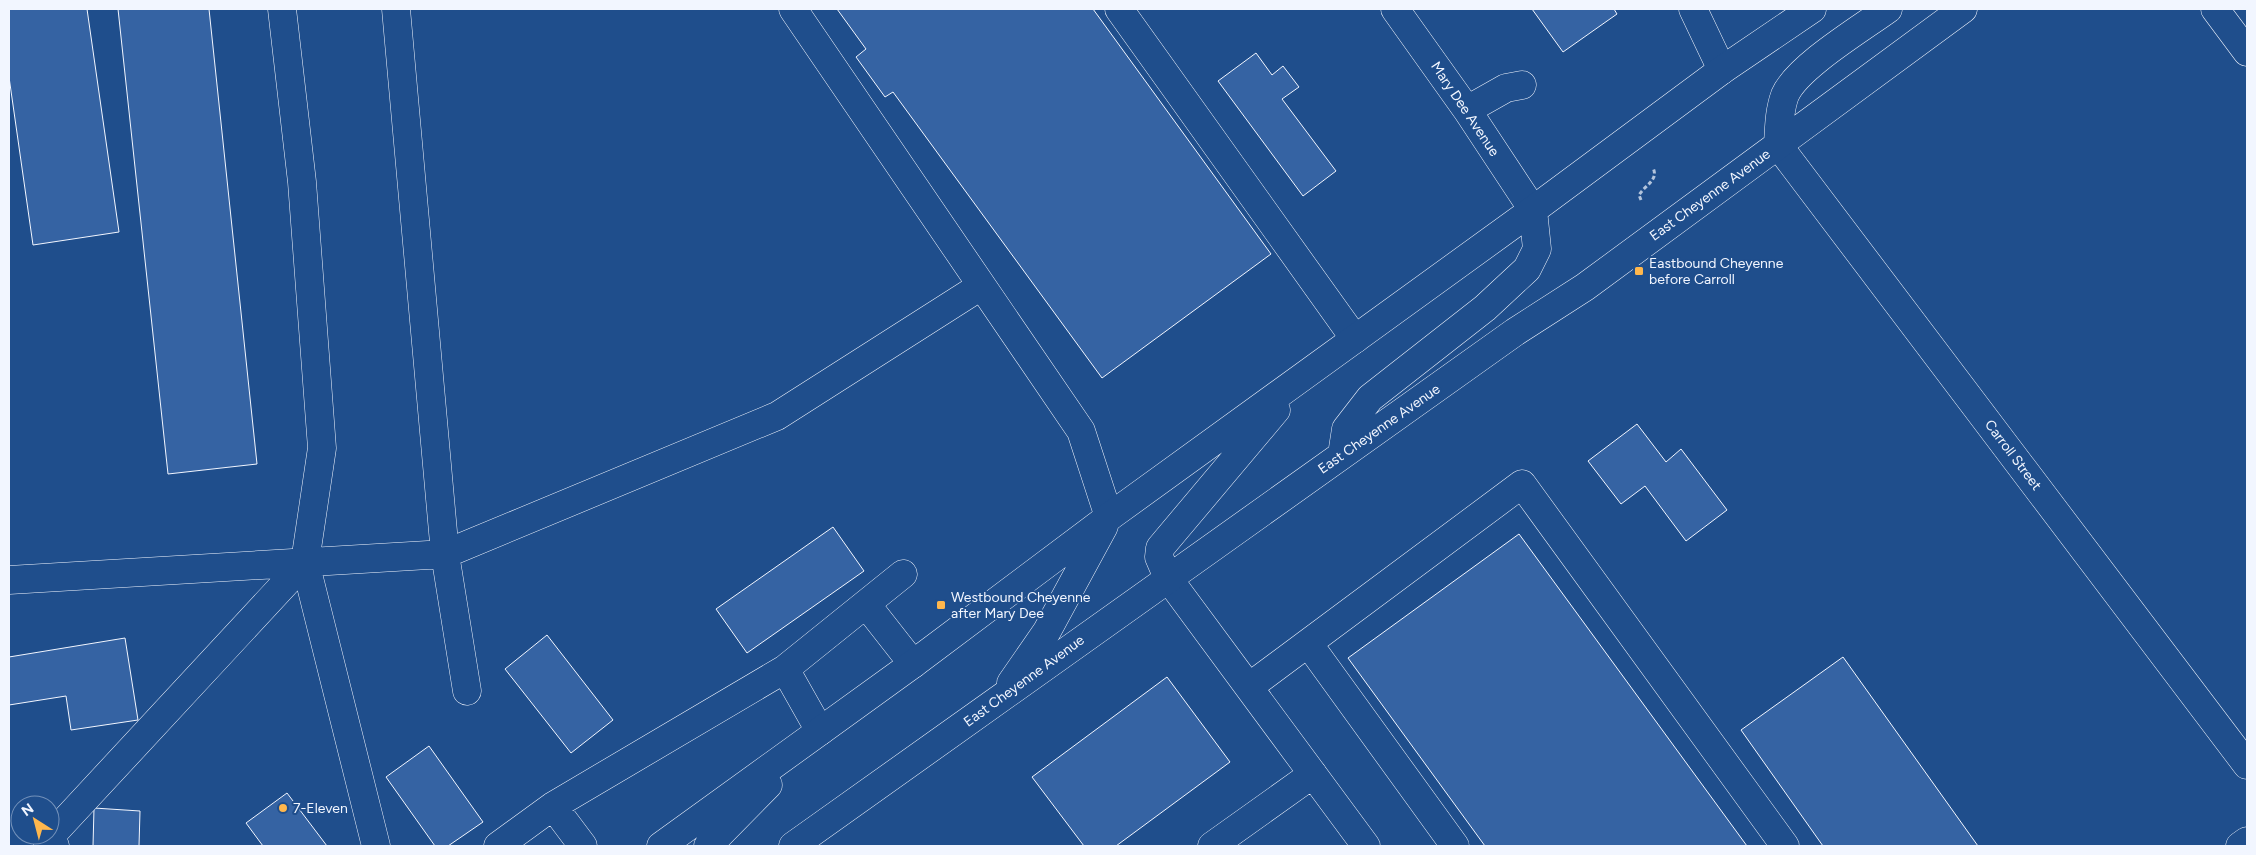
<svg xmlns="http://www.w3.org/2000/svg" width="2256" height="855" viewBox="0 0 2256 855" font-family="Figtree,sans-serif">
	<rect width="100%" height="100%" fill="#1f4e8c"/>
	<path fill="#3563a3" stroke="#f2f6ff" d="M9,9H87L119,232L33,245L9,77Z
		M118,9H209L257,464L168,474Z
		M837,9H1093L1271,254L1102,378L893,92L885,97L856,57L866,49Z
		M1532,9H1614L1617,14L1563,52Z
		M1256,53L1272,75L1283,66L1299,87L1282,99L1336,171L1303,196L1218,81Z
		M1637,424L1666,462L1681,449L1727,510L1686,541L1645,486L1621,504L1588,461Z
		M833,527L864,571L747,653L716,609Z
		M1519,534L1747,846H1485L1348,658Z
		M547,635L613,720L571,753L505,669Z
		M125,638L138,720L71,730L66,696L9,705V657Z
		M1843,657L1978,846H1823L1741,730Z
		M1167,677L1230,762L1116,846H1084L1032,777Z
		M429,746L483,822L448,846H435L386,777Z
		M287,793L327,846H263L246,823Z
		M94,808L140,811L139,846H93Z"/>
	<g fill="none" stroke-linecap="round" stroke-linejoin="round">
		<defs>
			<path id="minor" d="M282,9L302,182L322,448L305,562L376,846
				M396,9L445,554L467,691
				M793,9L1081,431L1109,517
				M1119,9L1355,339
				M1395,9L1467,110L1533,210
				M1693,9L1722,70
				M2215,9L2247,52
				M1467,110L1506,88L1522,85
				M1778,145L2247,765
				M1168,578L1366,846
				M9,580L445,554L777,416L981,286
				M866,604L913,664
				M1308,643L1455,846
				M785,669L820,731
				M1249,687L1522,484L1785,846
				M553,806L583,846
				M55,846L47,840L305,562
				M498,846L553,806L785,669L903,574
				M1212,846L1313,774
				M2240,846L2247,841"/>
			<path id="major" d="M1778,145C1779,128 1779,111 1785,95C1797,67 1862,28 1888,9
				M1342,455L1346,429L1370,398L1485,308L1527,269L1537,249L1533,210
				M1168,578L1159,557L1160,548L1276,410
				M1011,683L1047,631L1104,526
				M661,846L913,664L1109,517L1533,210L1722,70L1812,9
				M708,846L768,785
				M793,846L1515,332L1585,287L1963,9"/>
		</defs>
		<use href="#minor" stroke="#f2f6ff" stroke-width="29"/>
		<use href="#major" stroke="#f2f6ff" stroke-width="29"/>
		<path stroke="#b3c4dc" stroke-width="3" stroke-dasharray="4 2.5" stroke-linecap="butt" d="M1641,200L1639,195C1645,185 1659,180 1653,168"/>
		<use href="#minor" stroke="#1f4e8c" stroke-width="28"/>
		<use href="#major" stroke="#1f4e8c" stroke-width="28"/>
	</g>
	<g fill="#ffb74d" stroke="#1f4e8c" stroke-width="2">
		<rect x="1634" y="266" width="10" height="10" rx="2.5"/>
		<rect x="936" y="600" width="10" height="10" rx="2.5"/>
		<circle cx="283" cy="808" r="5"/>
	</g>
	<g text-anchor="middle" dominant-baseline="central" stroke-width="4" stroke-linejoin="round" paint-order="stroke">
		<g font-size="14" fill="#f2f6ff" stroke="#1f4e8c">
			<text transform="translate(1465 109) rotate(56)">Mary Dee Avenue</text>
			<text transform="translate(1710 195) rotate(-36)">East Cheyenne Avenue</text>
			<text transform="translate(1379 429) rotate(-35)">East Cheyenne Avenue</text>
			<text transform="translate(2013 455) rotate(53)">Carroll Street</text>
			<text transform="translate(1024 681) rotate(-36)">East Cheyenne Avenue</text>
		</g>
		<g font-size="14" fill="#f2f6ff" stroke="#1f4e8c" text-anchor="start">
			<text x="1649" y="263">Eastbound Cheyenne<tspan x="1649" dy="16">before Carroll</tspan></text>
			<text x="951" y="597">Westbound Cheyenne<tspan x="951" dy="16">after Mary Dee</tspan></text>
			<text x="293" y="808">7-Eleven</text>
		</g>
	</g>
	<rect width="2256" height="855" fill="none" stroke="#f2f6ff" stroke-width="20"/>
	<g transform="translate(35 820) rotate(324)"><circle r="24" fill="#1f4e8c" stroke="#7391ba"/>
	<path d="M0-4L9 19L0 12L-9 19Z" fill="#ffb74d"/>
	<text y="-8" font-size="14" font-weight="bold" text-anchor="middle" fill="#f2f6ff">N</text>
	</g>
</svg>
